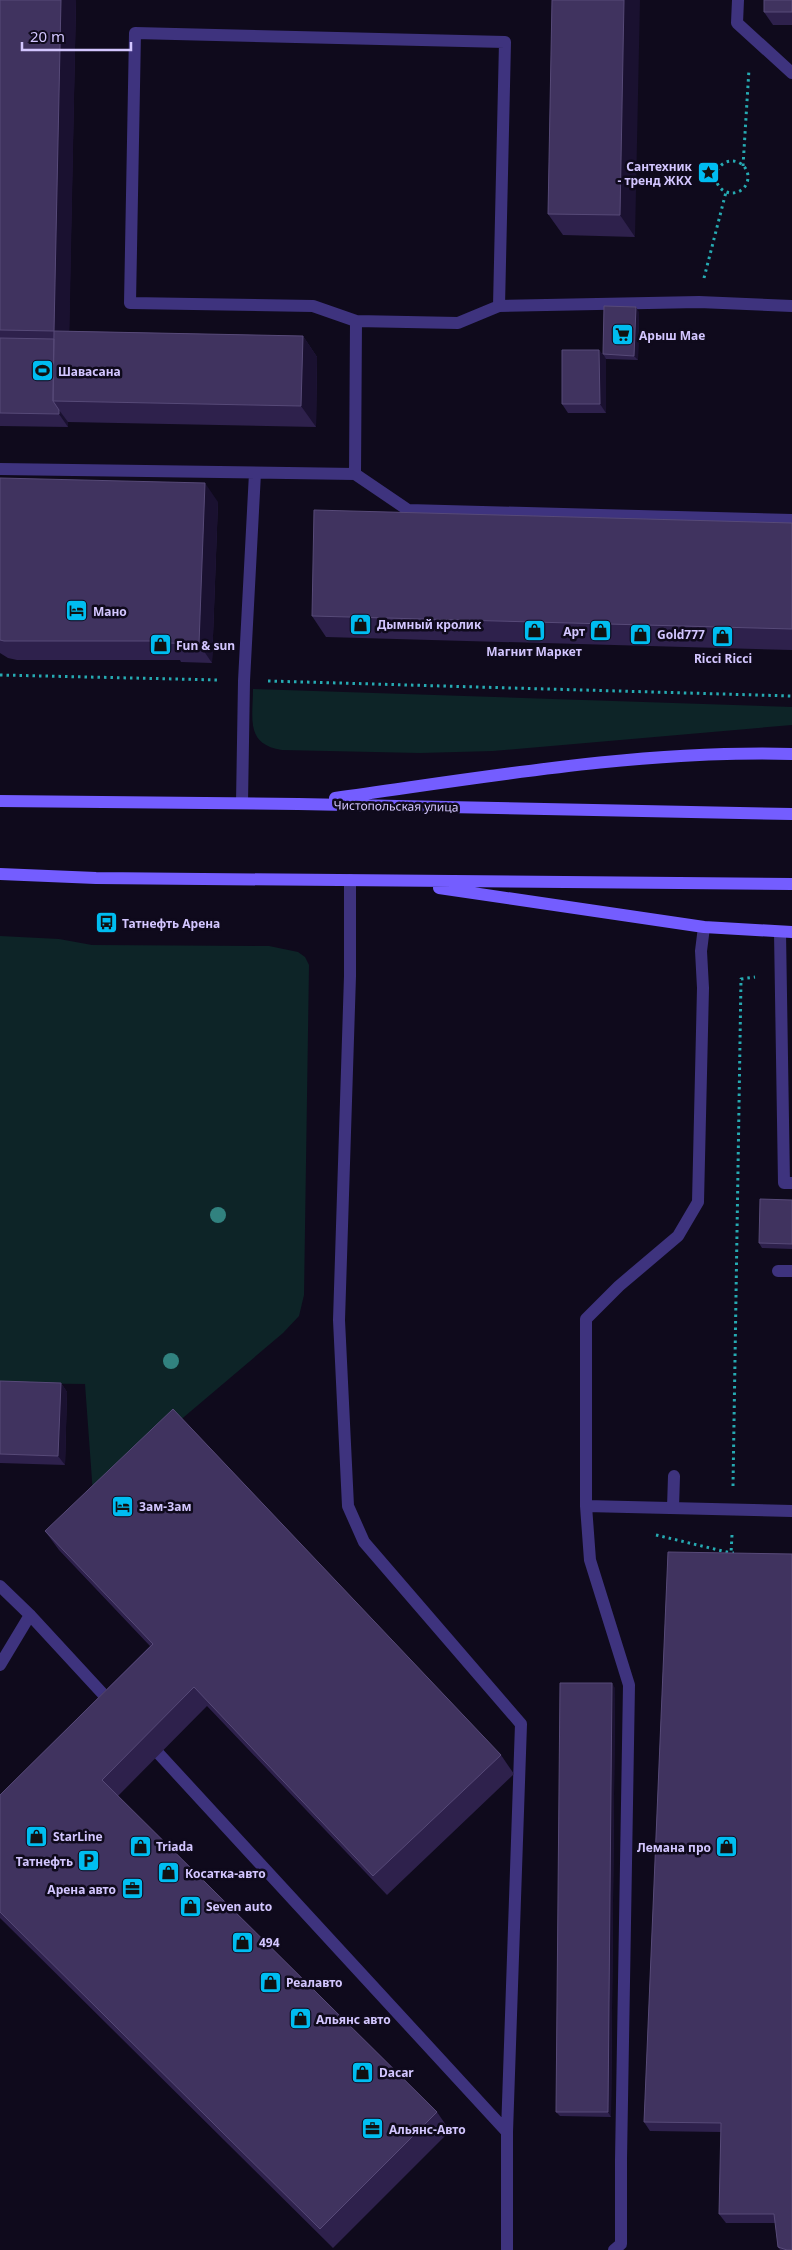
<svg xmlns="http://www.w3.org/2000/svg" width="792" height="2250" viewBox="0 0 792 2250" font-family="'Noto Sans',sans-serif">
	<rect width="100%" height="100%" fill="#0f0a1c"/>
	<path fill="#0d2427" d="M253,689L792,707V725L493,751L420,753L282,750C245,744 253,719 253,689Z
		M0,936L59,939L92,945L269,946L298,952L305,957L309,965L304,1295L299,1316L283,1333L93,1494L85,1384L0,1383Z"/>
	<g fill="none" stroke-linecap="round" stroke-linejoin="round">
		<path stroke="#26aab2" stroke-width="3" stroke-dasharray="2.5 4" stroke-linecap="butt" d="M716 177a16 16 0 1 1 32 0a16 16 0 1 1-32 0Z
			M743,166L749,69
			M704,278L726,192
			M0,675L219,680
			M268,681L792,696
			M733,1486L741,979L755,977
			M656,1535L731,1553
			M732,1535L731,1553H734"/>
		<path stroke="#3e337e" stroke-width="12" d="M738,0L737,23L792,73
			M356,321L458,323L499,306
			M0,469L355,474L408,510L792,520
			M355,474L356,321L313,306L130,303L135,33L505,42L499,306L699,302L792,306
			M242,803L244,681L255,473
			M350,880V976L339,1320L348,1506L364,1542L521,1724L507,2132V2250
			M704,927L701,951L703,988L698,1202L678,1236L619,1286L586,1319V1506L792,1511
			M780,932L784,1183H792
			M778,1271H792
			M586,1506L590,1560L629,1685L621,2160V2244L614,2250
			M673,1508L674,1476
			M0,1586L30,1615L114,1706
			M0,1665L30,1615
			M148,1742L507,2132"/>
		<path stroke="#745dff" stroke-width="12" d="M335,798C487,777 639,750 792,754
			M0,801L298,804L792,814
			M0,874L96,878L792,884
			M439,888L704,927L792,932"/>
	</g>
	<g fill="#31827f">
		<circle cx="218" cy="1215" r="8"/>
		<circle cx="171" cy="1361" r="8"/>
	</g>
	<path fill="#2e214c" d="M0,0H76L69,331L303,336L317,357L316,427L68,422V427L0,426Z
		M552,0L635,237L563,235L548,214Z
		M792,0V25H773L764,12Z
		M639,312L638,360L606,359L603,354Z
		M599,350L606,359V413H568L562,404Z
		M0,478L218,502L212,663L181,662L180,660H17L8,658L0,653Z
		M792,523V650L326,637L312,616Z
		M792,1200V1249L762,1248L759,1243Z
		M0,1381L61,1383L67,1392L65,1465L0,1463Z
		M45,1531L501,1755L514,1774L387,1895L207,1706L118,1796L437,2112L450,2131L333,2248L0,1918V1795L150,1646L59,1550Z
		M668,1552L792,2250H780L778,2247L775,2223H726L719,2214L721,2132L650,2131L644,2122Z
		M615,1688L611,2117L560,2116L556,2112Z"/>
	<path fill="#1a1130" d="M61,0H76L68,401L54,331Z
		M624,0H640L635,237L620,215Z
		M636,307L639,312L638,360L634,356Z
		M303,336L317,357L316,427L301,406Z
		M599,350L606,359V413L600,404Z
		M59,410L68,422V427L59,414Z
		M205,483L218,502L212,663L199,644Z
		M61,1383L67,1392L65,1465L58,1456Z
		M612,1683L615,1688L611,2117L608,2112Z"/>
	<path fill="#40335f" stroke="#574a78" d="M0,0H61L54,331L0,330Z
		M552,0H624L620,215L548,214Z
		M764,0H792V12H764Z
		M604,306L636,307L634,356L603,354Z
		M54,331L303,336L301,406L53,401Z
		M0,338L54,339L53,401L59,410V414L0,413Z
		M562,350H599L600,404H562Z
		M0,478L205,483L199,644L168,643V641H4L0,640Z
		M314,510L792,523V629L312,616Z
		M760,1199L792,1200V1244L759,1243Z
		M0,1381L61,1383L58,1456L0,1454Z
		M173,1409L501,1755L373,1876L194,1687L102,1780L437,2112L320,2229L0,1912V1795L153,1644L45,1531Z
		M668,1552L792,1554V2250H787L778,2247L774,2214H719L721,2123L644,2122Z
		M560,1683H612L608,2112H556Z"/>
	<defs>
		<symbol id="sight-square" viewBox="-11 -11 22 22"><rect x="-9" y="-9" width="18" height="18" rx="4" fill="#00bdf1" stroke="#0f0a1c"/><path d="M0-6L1.8-2.2L6-1.7L2.9 1.2L3.7 5.4L0 3.3L-3.7 5.4L-2.9 1.2L-6-1.7L-1.8-2.2Z" fill="#111"/></symbol>
		<symbol id="supermarket-square" viewBox="-11 -11 22 22"><rect x="-9" y="-9" width="18" height="18" rx="4" fill="#00bdf1" stroke="#0f0a1c"/><path d="M-6-5.5h2.5l.6 2H6L4.5 2H-2.5L-4.4-4H-6ZM-1.5 3.2a1.3 1.3 0 1 0 .1 0ZM3 3.2a1.3 1.3 0 1 0 .1 0Z" fill="#111"/></symbol>
		<symbol id="stadium-square" viewBox="-11 -11 22 22"><rect x="-9" y="-9" width="18" height="18" rx="4" fill="#00bdf1" stroke="#0f0a1c"/><path d="M0-5a6.5 5 0 1 0 0 10a6.5 5 0 1 0 0-10ZM-3.5-1.8h7v3.6h-7Z" fill="#111"/></symbol>
		<symbol id="hotel-square" viewBox="-11 -11 22 22"><rect x="-9" y="-9" width="18" height="18" rx="4" fill="#00bdf1" stroke="#0f0a1c"/><path d="M-6-4.5h1.5V1H6V5H4.5V3h-9V5H-6ZM-4 0a1.8 1.8 0 1 1 3.6 0ZM.5 0V-2.5h3Q6-2.5 6 0Z" fill="#111"/></symbol>
		<symbol id="shop-square" viewBox="-11 -11 22 22"><rect x="-9" y="-9" width="18" height="18" rx="4" fill="#00bdf1" stroke="#0f0a1c"/><path d="M-5-2.5h2.3a2.7 3.5 0 0 1 5.4 0H5L5.5 6h-11ZM-1.5-2.5h3a1.5 2.3 0 0 0-3 0Z" fill="#111"/></symbol>
		<symbol id="bus-square" viewBox="-11 -11 22 22"><rect x="-9" y="-9" width="18" height="18" rx="4" fill="#00bdf1" stroke="#0f0a1c"/><path d="M-5-6H5V4H4V6H2V4H-2V6H-4V4H-5ZM-3.5-4V0h7V-4ZM-3.5 1.2v1.5H-2V1.2ZM2 1.2v1.5H3.5V1.2Z" fill="#111"/></symbol>
		<symbol id="parking-square" viewBox="-11 -11 22 22"><rect x="-9" y="-9" width="18" height="18" rx="4" fill="#00bdf1" stroke="#0f0a1c"/><path d="M-3.5-5.5H1a3.5 3.5 0 0 1 0 7H-1V5.5H-3.5ZM-1-3.4V-.6H.8a1.4 1.4 0 0 0 0-2.8Z" fill="#111"/></symbol>
		<symbol id="office-square" viewBox="-11 -11 22 22"><rect x="-9" y="-9" width="18" height="18" rx="4" fill="#00bdf1" stroke="#0f0a1c"/><path d="M-6-3h4V-5.5h4V-3h4V5H-6ZM-1-4.5V-3h2v-1.5ZM-6 0V1H6V0Z" fill="#111"/></symbol>
	</defs>
	<g fill-rule="evenodd">
		<use href="#sight-square" x="696" y="160" width="25" height="25"/>
		<use href="#supermarket-square" x="610" y="322" width="25" height="25"/>
		<use href="#stadium-square" x="30" y="358" width="25" height="25"/>
		<use href="#hotel-square" x="64" y="598" width="25" height="25"/>
		<use href="#shop-square" x="348" y="612" width="25" height="25"/>
		<use href="#shop-square" x="522" y="618" width="25" height="25"/>
		<use href="#shop-square" x="588" y="618" width="25" height="25"/>
		<use href="#shop-square" x="628" y="622" width="25" height="25"/>
		<use href="#shop-square" x="710" y="624" width="25" height="25"/>
		<use href="#shop-square" x="148" y="632" width="25" height="25"/>
		<use href="#bus-square" x="94" y="910" width="25" height="25"/>
		<use href="#hotel-square" x="110" y="1494" width="25" height="25"/>
		<use href="#shop-square" x="24" y="1824" width="25" height="25"/>
		<use href="#shop-square" x="128" y="1834" width="25" height="25"/>
		<use href="#shop-square" x="714" y="1834" width="25" height="25"/>
		<use href="#parking-square" x="76" y="1848" width="25" height="25"/>
		<use href="#shop-square" x="156" y="1860" width="25" height="25"/>
		<use href="#office-square" x="120" y="1876" width="25" height="25"/>
		<use href="#shop-square" x="178" y="1894" width="25" height="25"/>
		<use href="#shop-square" x="230" y="1930" width="25" height="25"/>
		<use href="#shop-square" x="258" y="1970" width="25" height="25"/>
		<use href="#shop-square" x="288" y="2006" width="25" height="25"/>
		<use href="#shop-square" x="350" y="2060" width="25" height="25"/>
		<use href="#office-square" x="360" y="2116" width="25" height="25"/>
	</g>
	<g text-anchor="middle" dominant-baseline="central" stroke-width="5" stroke-linejoin="round" paint-order="stroke">
		<g font-size="12" font-weight="bold" fill="#d3c6ff" stroke="#0f0a1c" text-anchor="start">
			<text x="692" y="166" text-anchor="end">Сантехник<tspan x="692" dy="14">- тренд ЖКХ</tspan></text>
			<text x="639" y="335">Арыш Мае</text>
			<text x="58" y="371">Шавасана</text>
			<text x="93" y="611">Мано</text>
			<text x="377" y="624">Дымный кролик</text>
			<text x="585" y="631" text-anchor="end">Арт</text>
			<text x="657" y="634">Gold777</text>
			<text x="176" y="645">Fun &amp; sun</text>
			<text x="534" y="651" text-anchor="middle">Магнит Маркет</text>
			<text x="723" y="658" text-anchor="middle">Ricci Ricci</text>
			<text x="122" y="923">Татнефть Арена</text>
			<text x="139" y="1506">Зам-Зам</text>
			<text x="53" y="1836">StarLine</text>
			<text x="156" y="1846">Triada</text>
			<text x="711" y="1847" text-anchor="end">Лемана про</text>
			<text x="73" y="1861" text-anchor="end">Татнефть</text>
			<text x="185" y="1873">Косатка-авто</text>
			<text x="116" y="1889" text-anchor="end">Арена авто</text>
			<text x="206" y="1906">Seven auto</text>
			<text x="259" y="1942">494</text>
			<text x="286" y="1982">Реалавто</text>
			<text x="316" y="2019">Альянс авто</text>
			<text x="379" y="2072">Dacar</text>
			<text x="389" y="2129">Альянс-Авто</text>
		</g>
		<g font-size="12" fill="#d3c6ff" stroke="#0f0a1c">
			<text transform="translate(396 806) rotate(1)">Чистопольская улица</text>
		</g>
	</g>
	<path d="M22 42v8h109v-8" fill="none" stroke="#d3c6ff" stroke-width="2.5"/>
	<text x="30" y="42" font-size="15" fill="#d3c6ff" stroke="#0f0a1c" stroke-width="4" paint-order="stroke">20 m</text>
</svg>
